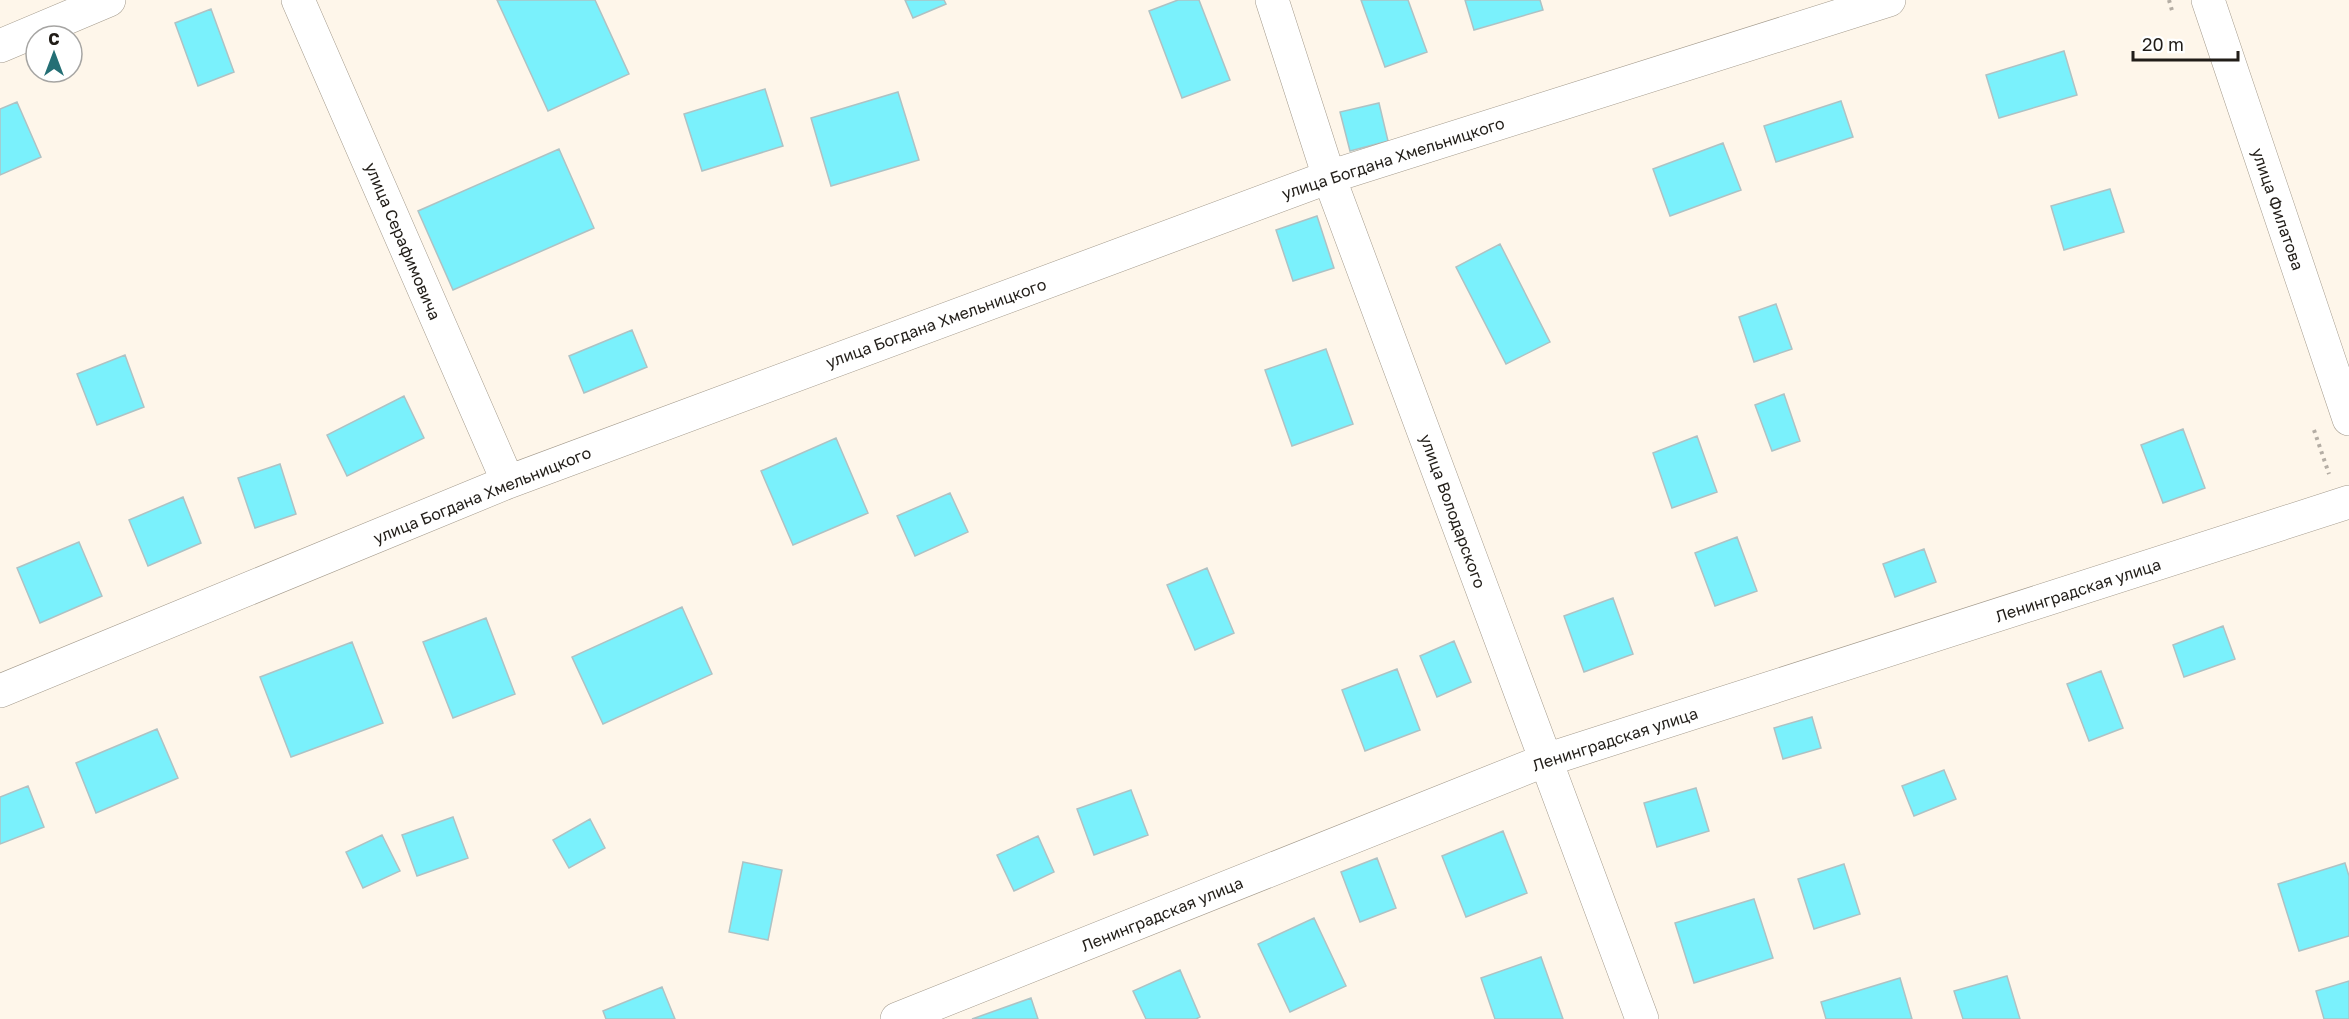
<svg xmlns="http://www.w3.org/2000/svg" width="2349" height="1019" viewBox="0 0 2349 1019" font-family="'Golos Text',sans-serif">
	<rect width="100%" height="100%" fill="#fef6ea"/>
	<path fill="#7af1fc" stroke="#aec2c4" stroke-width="1.5" d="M497,0H595L629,74L548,111Z
		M905,0H944L946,4L913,18Z
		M1178,0H1199L1230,80L1182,98L1149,11Z
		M1361,0H1408L1427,52L1385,67Z
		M1465,0H1540L1543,10L1474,30Z
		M211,9L234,72L198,86L175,23Z
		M2064,51L2077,95L1999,118L1986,75Z
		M765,89L783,146L702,171L684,114Z
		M898,92L919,160L831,186L811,118Z
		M1841,101L1853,137L1776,162L1764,126Z
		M17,102L41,157L0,175V109Z
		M1379,103L1388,141L1350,151L1340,112Z
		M1723,143L1741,190L1670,216L1653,169Z
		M559,149L594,228L453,290L418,211Z
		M2110,189L2124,232L2064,250L2051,206Z
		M1317,216L1334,268L1293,281L1276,230Z
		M1500,244L1550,342L1506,364L1456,267Z
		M1776,304L1792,349L1754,362L1739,317Z
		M632,330L647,367L584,393L569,356Z
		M1326,349L1353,424L1292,446L1265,370Z
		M125,355L144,407L97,425L77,374Z
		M1784,394L1800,441L1772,451L1755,405Z
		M404,396L424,438L347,476L327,435Z
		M2183,429L2205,488L2163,503L2141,445Z
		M1697,436L1717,492L1672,508L1653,453Z
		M836,438L868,513L793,545L761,471Z
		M280,464L296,514L255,528L238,478Z
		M950,493L968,532L915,556L897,516Z
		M183,497L201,543L148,566L129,520Z
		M1737,537L1757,591L1715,606L1695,553Z
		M79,542L102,596L40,623L17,568Z
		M1924,549L1936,582L1895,597L1883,564Z
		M1207,568L1234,633L1195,650L1167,585Z
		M1613,598L1633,654L1584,672L1564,616Z
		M682,607L712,674L603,724L572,657Z
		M486,618L515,694L453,718L423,642Z
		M2223,626L2235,659L2184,677L2173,645Z
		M1454,641L1471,682L1437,697L1420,656Z
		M352,642L383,723L291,757L260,677Z
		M1397,669L1420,730L1365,751L1342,690Z
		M2101,671L2123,728L2089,741L2067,684Z
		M1812,717L1821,748L1783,759L1774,728Z
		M157,729L178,778L96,813L76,763Z
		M1944,770L1956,799L1914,816L1902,786Z
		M28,786L44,827L0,844V797Z
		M1696,788L1709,831L1657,847L1644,803Z
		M1131,790L1148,835L1094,855L1077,809Z
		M453,817L468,858L417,876L402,835Z
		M590,819L605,848L569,868L553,840Z
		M1503,831L1527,893L1466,917L1442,856Z
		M382,835L400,871L363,888L346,852Z
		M1038,836L1054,872L1014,891L997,855Z
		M1377,858L1396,908L1360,922L1341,872Z
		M743,862L782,870L768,940L729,932Z
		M2345,863L2349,876V936L2299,951L2278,884Z
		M1844,864L1860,914L1814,929L1798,879Z
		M1754,899L1773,958L1694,983L1675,923Z
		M1314,918L1346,986L1290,1012L1258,944Z
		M1541,957L1563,1019H1495L1481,978Z
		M1180,970L1200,1017L1196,1019H1146L1133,991Z
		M2007,976L2020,1019H1963L1954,991Z
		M1900,978L1912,1019H1826L1821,1002Z
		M2349,981V1019H2324L2316,991Z
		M662,987L675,1019H606L603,1011Z
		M1031,998L1038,1019H972Z"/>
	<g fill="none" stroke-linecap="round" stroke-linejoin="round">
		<defs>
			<path id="minor" d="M298,0L508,482
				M1272,0L1329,177L1642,1019
				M2208,0L2349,419
				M0,46L109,0
				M0,691L508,482L1329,177L1889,0
				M897,1019L1546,760L2349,502"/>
		</defs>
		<use href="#minor" stroke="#a49b8d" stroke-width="34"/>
		<path stroke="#b4ada4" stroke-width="4" stroke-dasharray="3 4.5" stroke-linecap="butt" d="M2169,0L2173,14
			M2314,430L2329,474"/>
		<use href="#minor" stroke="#fff" stroke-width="33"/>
	</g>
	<g text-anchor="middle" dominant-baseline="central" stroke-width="4.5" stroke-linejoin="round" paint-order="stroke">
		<g font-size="16" fill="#211d18" stroke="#fff">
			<text transform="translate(1393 158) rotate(-18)">улица Богдана Хмельницкого</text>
			<text transform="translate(2278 209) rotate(71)">улица Филатова</text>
			<text transform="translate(403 241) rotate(67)">улица Серафимовича</text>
			<text transform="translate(936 323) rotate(-20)">улица Богдана Хмельницкого</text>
			<text transform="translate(482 495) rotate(-22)">улица Богдана Хмельницкого</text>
			<text transform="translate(1453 511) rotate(70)">улица Володарского</text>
			<text transform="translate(2078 590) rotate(-18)">Ленинградская улица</text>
			<text transform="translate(1615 739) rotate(-18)">Ленинградская улица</text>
			<text transform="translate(1162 914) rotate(-22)">Ленинградская улица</text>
		</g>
	</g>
	<g transform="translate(54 54)"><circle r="28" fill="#ffffff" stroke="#a6a5a3" stroke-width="1.5"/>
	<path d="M0-4.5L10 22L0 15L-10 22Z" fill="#246f75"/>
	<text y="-9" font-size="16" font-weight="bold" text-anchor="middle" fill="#211d18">С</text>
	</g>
	<path d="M2133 51v9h105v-9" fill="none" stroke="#211d18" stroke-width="3"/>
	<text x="2142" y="51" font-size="18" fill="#211d18" stroke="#ffffff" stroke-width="4.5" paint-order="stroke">20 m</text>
</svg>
